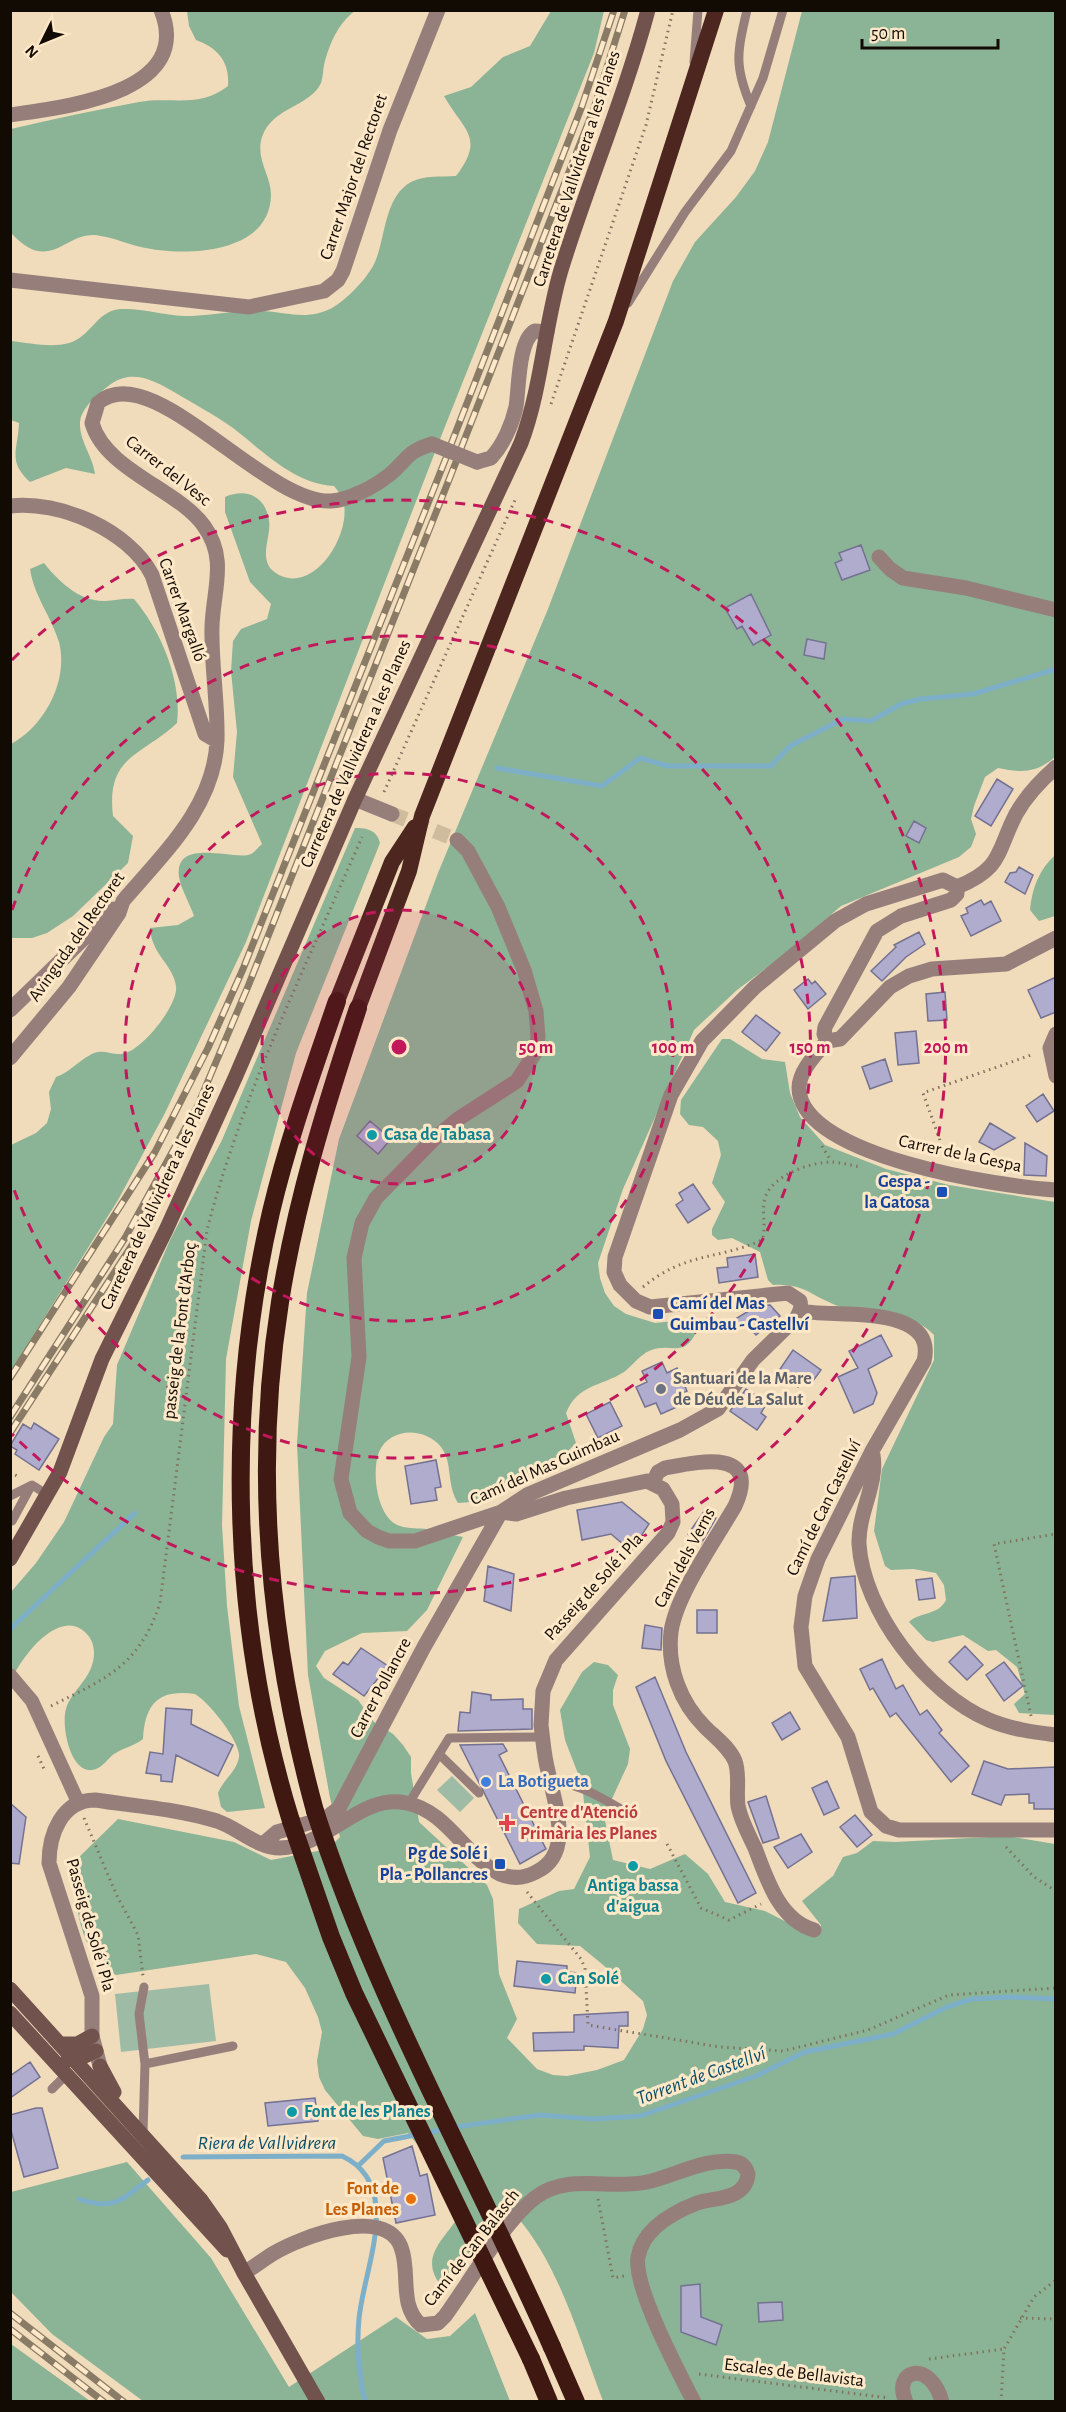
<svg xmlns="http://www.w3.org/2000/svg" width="1066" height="2412" viewBox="0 0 1066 2412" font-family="'Alegreya Sans',sans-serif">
	<rect width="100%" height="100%" fill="#f0dbbb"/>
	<path fill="#9ebca5" d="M452,1776L474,1798L460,1812L437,1790Z
		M209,1984L216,2041L121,2052L115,1994Z"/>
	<path fill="#8ab495" d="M187,11H355C338,23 329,45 324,65C323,70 323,77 321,83C310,107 272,107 262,137C255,159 271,175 271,195C270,255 183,257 141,247C127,244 115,238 101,236C65,228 52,277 11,233V129C53,119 96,110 139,102C170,96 199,109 228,86C230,62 218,48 196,40L189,26Z
		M551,11H604L594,53L442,434L246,942L165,1113L118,1200L11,1371V1145L36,1133L47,1123L51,1109L49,1092L56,1077C70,1072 77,1062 90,1055C101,1048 111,1055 121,1054C141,1053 179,1004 176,986C173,964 152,956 150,928L178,925L194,916C190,904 181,889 179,877C174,838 230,859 248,855C254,854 257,848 262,844L233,777L237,732L231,671L233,641L241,629L267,619L271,604L250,582L225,512V497C245,488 265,495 269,520C272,538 255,563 279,575C317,594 355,528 342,497C341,494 337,490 334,486C294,484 263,451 233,428C215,415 194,404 174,392C160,384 145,375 128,377C116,379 109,385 100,393C92,400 81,410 80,422C79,441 93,456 95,474L66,468L30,482C7,461 18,450 19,423L11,420V341C29,343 51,348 69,343C91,337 97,310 121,309C142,308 163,315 184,316C209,316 235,310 261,311C287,312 307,321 332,308C346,300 368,278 375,262C386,237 384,197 411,182C425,175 441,177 456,176C486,137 463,130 444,96L471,87L503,57L530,46Z
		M802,11H1055V757C1036,773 1022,773 998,768L985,777L974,806L971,819L976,834L971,847L959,857L841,906L785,954L737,990L694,1030L623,1189L598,1263L600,1278L605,1293L614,1306L626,1314L655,1323L685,1320L698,1328C684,1361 673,1341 649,1351C640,1355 632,1366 624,1372C600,1387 578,1384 566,1413L576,1443L544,1475L530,1482L472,1502L458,1503C446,1484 453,1462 441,1447C425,1427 390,1427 379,1452C371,1472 377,1519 400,1526C408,1529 419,1528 427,1529C440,1531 451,1535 463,1537L427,1610L407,1631L362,1633L325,1651L316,1666L324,1678L358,1700L374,1722L393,1734L403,1745L411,1757V1773L419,1822L487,1885L493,1899L499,1974L517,2019L507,2038L537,2069L553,2075L567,2076L597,2070L624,2060L643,2029L647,2015L643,2001L602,1964L580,1946L537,1944L518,1923L519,1909L559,1891L574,1889L590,1857L582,1784L565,1740L560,1710L582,1672L594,1662L608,1665L618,1675L613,1690V1705L630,1749L628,1764L604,1816L613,1860L650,1869L685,1854L708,1874L725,1902L765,1911L816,1937L821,1932V1925L802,1901L833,1876L843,1857L857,1853L873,1841L896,1842L1007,1836L1055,1844V2401H603C580,2341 560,2267 518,2218C491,2226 487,2234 472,2256C464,2267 451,2276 439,2283C421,2257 442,2241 457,2219L430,2160L408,2133L378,2139L363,2136L325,2090L319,2077L317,2061L322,2032L318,2017L305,1988L286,1962L256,1954L116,1975C78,1954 76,1903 72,1864L118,1819L234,1842L271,1860L328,1849L340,1837L330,1798L308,1675L297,1444L307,1293L339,1139L438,873L548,609L673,281L695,242L736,197L755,171L768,142Z
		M44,563C58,581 80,602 105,601C115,601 123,598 134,599C161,631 182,680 177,723C140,757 106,756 113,816L133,836L128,863L73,916L47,933L32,938H11V744C44,727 69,681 59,642C51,616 34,596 30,569Z
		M355,828C367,828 377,830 380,843L296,1053L251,1221L226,1359L222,1525L227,1606L239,1706L265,1808L227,1812L221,1807L218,1793C223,1780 237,1771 239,1757C241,1742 208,1701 195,1694C158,1689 145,1704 143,1739C134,1746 123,1748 114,1754C107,1759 102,1769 92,1770C70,1773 61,1725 66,1709C71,1690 94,1678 94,1653C94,1643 90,1635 81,1629C54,1612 19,1661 11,1681V1592L36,1563L64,1522L104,1437L113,1424L117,1365L170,1240L222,1140Z
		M1055,855V916L1039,921L1030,910C1032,888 1039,870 1055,855Z
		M722,1039H730L762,1059L785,1062L790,1093L800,1117L825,1145L886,1169L949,1185L1055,1202V1715L1019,1713L1014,1704L1025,1694L1017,1667L996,1650L988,1651L963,1635L933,1642L926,1640L909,1622C921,1611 938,1616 946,1600L944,1585L936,1573L913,1569L891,1570L885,1566L874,1531L882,1469L934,1360V1335C908,1307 870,1318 838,1306C811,1296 804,1283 773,1285L768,1280L760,1252L732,1238L718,1240L712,1235V1229L725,1202L712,1183L721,1155L718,1141L703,1127L689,1125L680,1114L681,1100Z
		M127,2162L211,2258L289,2387L396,2317L427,2339L450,2336L475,2313L510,2401H143L52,2334L11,2292V2192Z
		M11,2343V2344L90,2401H11Z"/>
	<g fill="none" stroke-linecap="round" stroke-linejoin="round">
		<path stroke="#7db0c8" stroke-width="5" d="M497,768L602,786L640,758L668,766H771L790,746L843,719L871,721L901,704L921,699L973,694L1056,669
			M10,1629L135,1513
			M183,2157L342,2156C405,2185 363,2270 359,2319C356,2348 359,2374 365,2402
			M358,2166L384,2141L462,2126L540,2115L593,2119L640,2116L756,2076L805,2052L893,2034L947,2007L972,1999L1010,1997L1056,1999
			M79,2199C113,2211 121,2200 148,2180"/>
	</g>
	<path fill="#afacce" stroke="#747191" stroke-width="1.5" d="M861,545L870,570L842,580L835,563L842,560L839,553Z
		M751,594L771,635L753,645L742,626L737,629L725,608Z
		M807,639L826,643L824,659L804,655Z
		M997,779L1013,789L991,826L975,816Z
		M914,821L926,828L919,843L906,836Z
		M1019,867L1033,875L1025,894L1005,882L1010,873L1016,872Z
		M981,900L984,905L991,901L1001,921L971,936L961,916L968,913L966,908Z
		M919,932L925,944L906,957L882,981L871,971L896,947L894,945Z
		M1056,977V1012L1041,1018L1028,990Z
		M808,979L812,984L815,981L826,994L808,1009L794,990Z
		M945,992L947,1020L928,1021L926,994Z
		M756,1015L780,1033L766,1051L742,1032Z
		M916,1031L919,1063L898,1065L895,1033Z
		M885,1059L892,1081L870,1089L862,1067Z
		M1043,1094L1054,1111L1037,1122L1026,1106Z
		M370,1121L391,1139L378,1154L357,1136Z
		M990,1123L1015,1138L994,1150L979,1142Z
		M1025,1143L1047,1156L1046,1176L1024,1175Z
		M693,1184L710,1209L688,1223L676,1205L683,1200L679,1193Z
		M755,1254L758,1277L719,1283L717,1268L728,1267L727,1258Z
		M770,1305L780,1316L756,1335L748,1326L732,1321L757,1306Z
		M881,1335L892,1356L868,1369L877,1393L873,1404L854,1413L838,1377L858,1368L849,1351Z
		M793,1350L821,1370L810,1385L803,1380L798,1387L778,1372Z
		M662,1362L667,1373L677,1368L687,1391L677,1395L681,1405L661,1414L656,1403L645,1407L636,1387L647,1382L642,1371Z
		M746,1389L767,1403L761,1413L766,1417L757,1430L730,1411Z
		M610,1402L622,1426L598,1438L586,1414Z
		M34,1423L59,1439L39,1470L15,1454L17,1450L10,1446L23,1424L31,1429Z
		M436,1460L441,1487L435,1488L437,1500L411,1504L405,1466Z
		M622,1502L649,1524L631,1551L611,1534L582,1540L577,1510Z
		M705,1510L716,1518L701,1544L688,1534Z
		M488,1566L514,1574L511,1611L484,1601Z
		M855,1576L857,1618L823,1621L831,1578Z
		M932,1578L935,1598L919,1600L916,1580Z
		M697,1610H717V1633H697Z
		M645,1625L662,1628L661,1650L642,1648Z
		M965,1646L983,1665L967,1680L949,1662Z
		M361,1648L388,1666L364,1696L333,1674L343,1662L348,1665Z
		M882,1659L896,1689L903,1685L920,1715L927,1710L942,1730L939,1733L969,1766L951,1782L896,1713L890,1717L873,1688L870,1690L860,1669Z
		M1004,1662L1023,1686L1004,1701L986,1675Z
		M655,1677L686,1752L756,1893L738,1903L666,1761L636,1687Z
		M472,1692L491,1695V1700L523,1699V1709H532V1729L458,1731L460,1712L470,1713Z
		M166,1708L192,1710L191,1724L233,1745L218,1776L176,1755L172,1782L161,1781V1775L146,1773L150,1752L163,1754Z
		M790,1712L800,1729L782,1740L772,1723Z
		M503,1744L507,1751L499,1755L546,1849L520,1864L460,1745Z
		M984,1761L1008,1769L1056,1767V1809H1034V1803H1029V1794L1005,1795L1001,1805L972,1794Z
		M827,1781L839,1808L824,1815L812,1788Z
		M766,1796L779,1838L763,1843L748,1802Z
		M10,1803L26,1817L19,1864L10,1863Z
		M855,1815L872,1835L857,1847L840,1827Z
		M801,1834L812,1852L788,1868L774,1847Z
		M517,1961L567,1966V1972L577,1973L575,1993L514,1986Z
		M628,2012V2026H619L618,2048L584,2046V2050L534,2051L533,2033L574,2032V2015Z
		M30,2062L40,2077L10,2098V2076Z
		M315,2098L318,2121L268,2126L265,2103Z
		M36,2108H42L58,2168L24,2177L10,2127V2115Z
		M412,2146L420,2176L427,2174L435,2215L396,2223L383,2158Z
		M700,2284L701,2317L722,2325L716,2345L681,2332V2286Z
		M782,2302L783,2320L759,2322L758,2303Z"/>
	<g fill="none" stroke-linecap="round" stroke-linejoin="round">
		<path stroke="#cfbc9f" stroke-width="15" stroke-dasharray="15 8" stroke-linecap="butt" d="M392,814L457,840"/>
		<path stroke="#80725e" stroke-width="3" stroke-dasharray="1.5 4.5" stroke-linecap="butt" d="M551,404L646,125L673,10
			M384,792L515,500
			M822,1146L831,1161
			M946,1157L923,1093L1034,1054
			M643,1287C685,1252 718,1260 762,1240C767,1226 761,1211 765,1198C772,1175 811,1162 832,1162C842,1163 851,1165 860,1167
			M10,1472L19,1477
			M51,1706C107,1678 139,1666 160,1603L207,1230C242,1094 306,966 362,837
			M1031,1716L994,1544L1056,1534
			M38,1756L44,1769
			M84,1818L116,1894L138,1935L143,1976
			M667,1844L701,1908L729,1920L761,1904
			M1006,1847L1034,1877L1056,1891
			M527,1892L581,1959L585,1968L588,2025L720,2047L783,2051L868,2030L949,1995L1056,1988
			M598,2199L613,2278L624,2276
			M1020,2318L1056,2319
			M929,2359L1004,2349
			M699,2374L889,2398
			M1001,2402L1004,2349L1034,2297L1056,2280"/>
		<path stroke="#967f7b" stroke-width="9" d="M747,10C737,53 734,66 751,106
			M694,62L698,10
			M628,303L685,212L731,151L763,78L783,10
			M10,1496L32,1485L48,1495
			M12,1521L31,1486
			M439,1754L479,1793
			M550,1782C580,1782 604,1800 630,1814
			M409,1803L449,1738L542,1737
			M145,2064L233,2046
			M52,2089L67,2074
			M143,2133L145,2064L139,2014L144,1987"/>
		<path stroke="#967f7b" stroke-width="15" d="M10,115C63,107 195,94 161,10
			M477,462L491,458C503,445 512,425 516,407C519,389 518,340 535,331L547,332
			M10,506C59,500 129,530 152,575L205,734L217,741
			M879,557L890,569L903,578L966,588L1056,610
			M355,799L392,814
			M457,840L468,851L498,907L524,970L536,1011L538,1037L535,1053L517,1081L458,1119L435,1138L376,1198L362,1223L354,1258L359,1357L341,1479L350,1513L367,1531L378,1537L389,1541H415L501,1512L527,1495L680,1430L718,1409L753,1360L797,1317L801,1308L800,1301L788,1293L650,1307L636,1301L620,1285L614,1272L615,1257L671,1095L702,1041L755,987L835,921L866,904L943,880L957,887
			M957,887C1003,868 996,853 1016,814C1026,796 1040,781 1056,767
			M10,1010L114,909
			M1056,1034L1050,1048L1056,1076
			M827,1041C816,1054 799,1071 799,1088C800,1157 1003,1187 1056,1190
			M827,1041L840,1039L890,987L909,976L932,969L1006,964L1056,938
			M827,1041L824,1034L825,1027L877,931L901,916L951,900L957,894V887
			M10,1058L69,987L119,913L123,901C163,854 215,806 217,740C218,702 211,664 212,627C213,590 228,559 204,526C179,490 105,470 92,423L98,403C151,356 264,504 331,501C349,500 374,487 389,475C408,460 405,452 432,444
			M801,1311C835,1318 938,1303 924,1361L872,1451L818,1559L805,1596L801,1627L805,1666L848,1737L871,1812L886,1826L899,1830H1056
			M873,1455C878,1484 858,1513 859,1544C863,1611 927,1694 989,1720C1010,1729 1033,1732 1056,1735
			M653,1482L658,1472L665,1468C697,1462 762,1447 735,1506C716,1539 676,1595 671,1632C667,1667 680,1702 705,1727C715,1737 729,1747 735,1761C740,1774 736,1792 738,1806C741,1821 749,1835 755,1848C767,1879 779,1920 814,1930
			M263,1844L277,1832L326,1818L339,1808L424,1647L501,1512
			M100,2066L92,2036V1996L49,1863C49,1834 62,1800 95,1800C135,1806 178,1809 217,1821C238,1828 257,1848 280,1848C327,1847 361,1793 406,1803C448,1811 465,1857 500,1874C512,1879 525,1878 536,1872C575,1854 554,1802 548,1771C544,1756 543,1740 541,1725L543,1691L556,1660L668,1533L673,1522L672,1504L663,1489L647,1481L566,1498L516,1514L501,1512
			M244,2273C254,2267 264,2259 274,2253C301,2237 385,2205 401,2247C411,2273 398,2305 421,2325L438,2323L445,2316C469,2283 505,2220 536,2197C568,2173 611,2190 647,2182C675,2176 706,2157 736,2162C743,2163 746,2168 748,2174C746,2200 716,2197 697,2203C674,2212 643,2229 638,2257C633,2287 679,2373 694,2402
			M906,2402C891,2369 931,2359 942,2402"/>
		<path stroke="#967f7b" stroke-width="15" d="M10,280L249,307L324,291L338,280L343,271L390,130L438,10"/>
		<path stroke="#71524c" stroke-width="15" d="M10,1559L60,1472L102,1359L166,1230L235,1078L355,799L521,443C542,387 544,327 561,270C588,183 624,99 648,10
			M10,1989L201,2200L220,2227L244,2273L318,2402
			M10,2013L227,2250
			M62,2044H77L92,2036
			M68,2059L76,2060L96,2051
			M100,2066L114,2092"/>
		<path stroke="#4c261f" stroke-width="16" d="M337,1001L392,862L415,827
			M358,1008L409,871L422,816L616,321L716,10"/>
		<path stroke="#401812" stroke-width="18" d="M315,1811C270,1646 253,1472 280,1302C296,1201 326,1105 358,1008
			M291,1821C231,1627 225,1411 271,1212C288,1140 313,1071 337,1001
			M552,2347L576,2402
			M531,2359L549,2402"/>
		<defs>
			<path id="rail" d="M450,447L582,106L614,10
				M460,451L594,108L625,10
				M10,1378L155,1152L208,1048L243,969L446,458
				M10,1417L125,1238L197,1107L249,984L456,462
				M10,1433L136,1239L163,1192L174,1166
				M10,2313L124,2402
				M10,2329L104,2402"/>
		</defs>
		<use href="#rail" stroke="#897b66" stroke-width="7"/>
		<use href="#rail" stroke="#fee8c8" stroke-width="4.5" stroke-dasharray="14" stroke-linecap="butt"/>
		<path stroke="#967f7b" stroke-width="14" d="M10,1675L32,1701L78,1802"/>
		<path stroke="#967f7b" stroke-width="15" d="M432,444L477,462"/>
		<path stroke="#401812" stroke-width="18" d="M315,1811C375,1998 473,2168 552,2347
			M291,1821L331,1937L354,1993L531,2359"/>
	</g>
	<circle cx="399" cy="1047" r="137" fill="#c2185b" fill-opacity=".12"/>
	<g fill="none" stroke="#c2185b" stroke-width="3" stroke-dasharray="10 8">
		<circle cx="399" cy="1047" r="137"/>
		<circle cx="399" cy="1047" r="274"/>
		<path d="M12 910A411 411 0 1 1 12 1184"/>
		<path d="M12 660A547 547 0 1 1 12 1434"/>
	</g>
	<g fill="#0f9aa8" stroke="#fee8c8" stroke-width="2">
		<circle cx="372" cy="1135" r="6"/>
		<circle cx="633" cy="1866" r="6"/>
		<circle cx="546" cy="1979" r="6"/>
		<circle cx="292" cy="2112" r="6"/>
	</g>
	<g fill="#1a4fb4" stroke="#fee8c8" stroke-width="2">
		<rect x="936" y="1186" width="12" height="12" rx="3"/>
		<rect x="652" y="1308" width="12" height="12" rx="3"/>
		<rect x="494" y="1858" width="12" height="12" rx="3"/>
	</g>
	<circle fill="#6b7280" stroke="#fee8c8" stroke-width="2" cx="661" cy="1389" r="6"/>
	<circle fill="#3f7fe0" stroke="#fee8c8" stroke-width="2" cx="486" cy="1782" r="6"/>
	<path fill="#e0444e" stroke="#fee8c8" stroke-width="2" d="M504 1814h6v6h6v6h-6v6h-6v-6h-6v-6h6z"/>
	<circle fill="#e8710a" stroke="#fee8c8" stroke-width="2" cx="411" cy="2199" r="6"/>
	<g text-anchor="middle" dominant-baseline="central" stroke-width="6" stroke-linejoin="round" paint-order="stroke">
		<g font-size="18" fill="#120b03" stroke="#fee8c8">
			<text transform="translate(577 169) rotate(-72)">Carretera de Vallvidrera a les Planes</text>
			<text transform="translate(354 177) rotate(-71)">Carrer Major del Rectoret</text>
			<text transform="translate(168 471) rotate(38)">Carrer del Vesc</text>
			<text transform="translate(182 610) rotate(70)">Carrer Margalló</text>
			<text transform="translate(356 754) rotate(-66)">Carretera de Vallvidrera a les Planes</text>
			<text transform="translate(77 937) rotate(-55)">Avinguda del Rectoret</text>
			<text transform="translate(960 1154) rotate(12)">Carrer de la Gespa</text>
			<text transform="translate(158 1197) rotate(-65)">Carretera de Vallvidrera a les Planes</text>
			<text transform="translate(180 1331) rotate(-83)">passeig de la Font d'Arboç</text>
			<text transform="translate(545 1468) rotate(-24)">Camí del Mas Guimbau</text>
			<text transform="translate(824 1508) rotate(-64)">Camí de Can Castellví</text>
			<text transform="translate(685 1558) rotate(-62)">Camí dels Verns</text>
			<text transform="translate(594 1587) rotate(-48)">Passeig de Solé i Pla</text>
			<text transform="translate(381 1688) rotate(-62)">Carrer Pollancre</text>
			<text transform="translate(90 1925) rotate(74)">Passeig de Solé i Pla</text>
			<text transform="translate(472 2248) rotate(-52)">Camí de Can Balasch</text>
			<text transform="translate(794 2373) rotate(7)">Escales de Bellavista</text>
		</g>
		<g font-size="18" font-weight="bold" fill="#0d838f" stroke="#fee8c8" text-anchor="start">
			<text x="384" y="1135">Casa de Tabasa</text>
			<text x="633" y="1886" text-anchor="middle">Antiga bassa<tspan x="633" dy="21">d'aigua</tspan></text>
			<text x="558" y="1979">Can Solé</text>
			<text x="304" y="2112">Font de les Planes</text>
		</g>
		<g font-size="18" font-weight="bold" fill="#164399" stroke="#fee8c8" text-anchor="end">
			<text x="930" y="1182">Gespa -<tspan x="930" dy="21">la Gatosa</tspan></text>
			<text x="670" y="1304" text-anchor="start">Camí del Mas<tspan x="670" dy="21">Guimbau - Castellví</tspan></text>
			<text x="488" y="1854">Pg de Solé i<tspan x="488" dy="21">Pla - Pollancres</tspan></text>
		</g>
		<g font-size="18" font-weight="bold" fill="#5b616d" stroke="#fee8c8" text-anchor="start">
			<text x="673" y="1379">Santuari de la Mare<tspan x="673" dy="21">de Déu de La Salut</tspan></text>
		</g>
		<g font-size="18" font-weight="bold" fill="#366cbe" stroke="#fee8c8" text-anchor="start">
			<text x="498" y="1782">La Botigueta</text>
		</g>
		<g font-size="18" font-weight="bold" fill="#be3a42" stroke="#fee8c8" text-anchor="start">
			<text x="520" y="1813">Centre d'Atenció<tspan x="520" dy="21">Primària les Planes</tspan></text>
		</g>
		<g font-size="18" font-weight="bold" fill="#c56008" stroke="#fee8c8" text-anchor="end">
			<text x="399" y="2189">Font de<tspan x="399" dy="21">Les Planes</tspan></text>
		</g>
		<g font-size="20" font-style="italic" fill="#0a4f68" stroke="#fee8c8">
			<text transform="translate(701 2076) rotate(-20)">Torrent de Castellví</text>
			<text x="267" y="2143">Riera de Vallvidrera</text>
		</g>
	</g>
	<circle cx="399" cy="1047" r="9" fill="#c2185b" stroke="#fee8c8" stroke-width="3"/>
	<g font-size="18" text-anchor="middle" font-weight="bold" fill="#c2185b" stroke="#fee8c8" stroke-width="6" stroke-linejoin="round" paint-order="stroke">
		<text x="536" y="1053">50 m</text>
		<text x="673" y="1053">100 m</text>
		<text x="810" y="1053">150 m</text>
		<text x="946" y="1053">200 m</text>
	</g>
	<rect width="1066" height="2412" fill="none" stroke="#120b03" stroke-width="24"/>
	<g transform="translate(42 42) rotate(227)" stroke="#fee8c8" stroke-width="4.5" paint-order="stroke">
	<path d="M0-4.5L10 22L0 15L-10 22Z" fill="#120b03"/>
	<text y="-9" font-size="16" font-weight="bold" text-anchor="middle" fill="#120b03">N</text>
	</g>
	<path d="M862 39v9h136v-9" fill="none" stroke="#120b03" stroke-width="3"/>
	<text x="871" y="39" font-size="18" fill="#120b03" stroke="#fee8c8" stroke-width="4.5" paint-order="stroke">50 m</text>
</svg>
